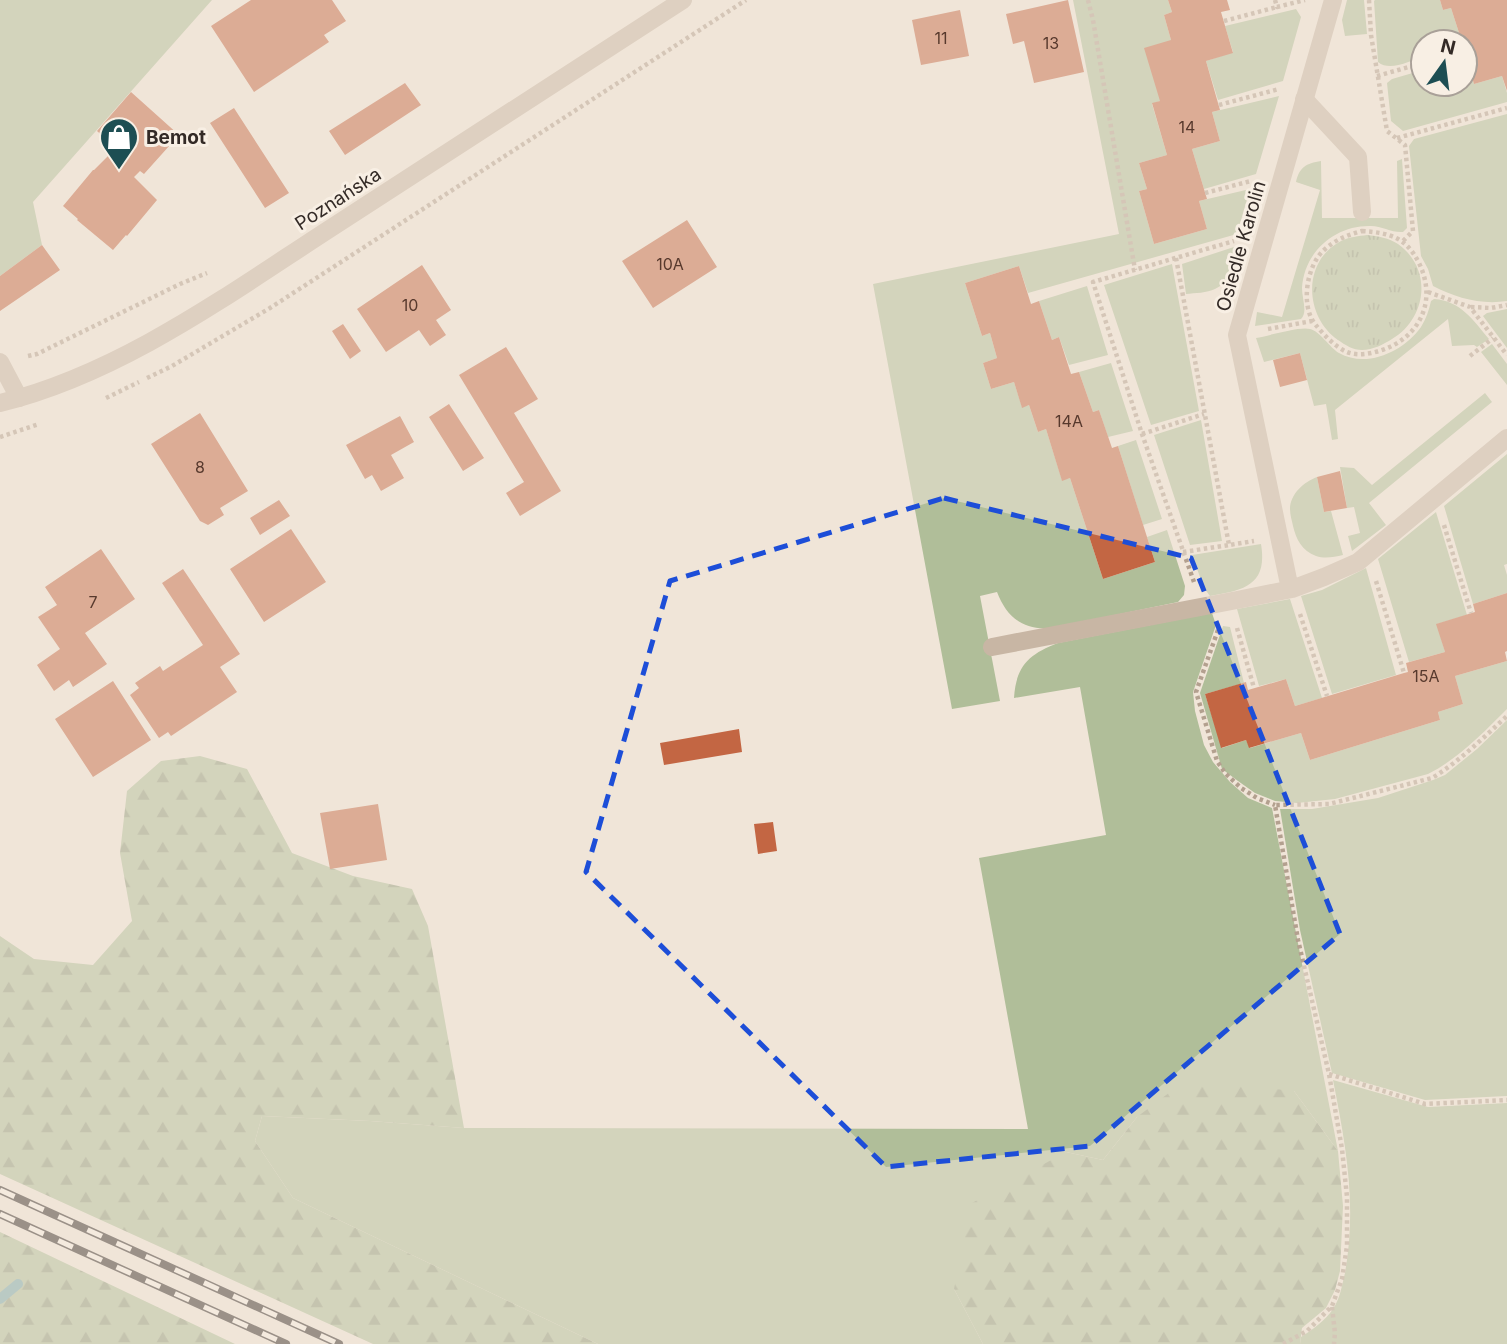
<svg xmlns="http://www.w3.org/2000/svg" width="1507" height="1344" viewBox="0 0 1507 1344" font-family="Inter,sans-serif">
	<defs>
		<pattern id="forest-firs" width="22" height="20" patternUnits="userSpaceOnUse" patternTransform="scale(1.75)"><rect width="22" height="20" fill="#b0be99"/><path d="M5 1l3.5 6h-7zM16 11l3.5 6h-7z" fill="#909b7d"/></pattern>
		<pattern id="park-tufts" width="24" height="20" patternUnits="userSpaceOnUse" patternTransform="scale(1.75)"><rect width="24" height="20" fill="#b0be99"/><path d="M3 7l-1-3M5 7V3M7 7l1-3M15 17l-1-3M17 17v-4M19 17l1-3" fill="none" stroke="#909b7d"/></pattern>
	</defs>
	<rect width="100%" height="100%" fill="#f0e5d8"/>
	<path fill="#b0be99" d="M0,0H212L33,202L42,245L0,276Z
		M1073,0H1168L1172,12L1164,15L1171,40L1160,101L1152,104L1167,155L1139,163L1147,189L1139,191L1154,244L1207,229L1199,201L1250,189L1237,234L1028,293L1019,266L965,283L982,336L990,333L997,358L983,363L991,389L1014,382L1022,407L1029,405L1038,432L1046,429L1062,480L1070,478L1103,579L1155,562L1147,537L1167,530L1185,586L1184,595L1178,602L1052,628C1024,631 1007,618 997,592L980,596L1000,701L952,709L873,284L1119,234Z
		M1347,0H1364L1367,34L1345,36L1342,20Z
		M1375,0H1440L1443,10L1451,8L1462,42H1423V57C1409,61 1390,72 1378,62L1374,1Z
		M1296,9L1301,17L1283,81L1218,100L1206,61L1233,52L1225,26Z
		M1465,58H1466L1474,84L1502,76L1507,93V102L1403,131L1391,121L1387,83L1392,79L1423,70V84H1465Z
		M1279,96L1256,174L1204,189L1192,149L1220,141L1212,112Z
		M1507,114V301C1481,305 1456,298 1433,286L1428,269L1421,256L1409,146L1414,139Z
		M1402,159L1407,228L1403,232C1392,233 1382,226 1371,226C1335,225 1304,252 1302,288C1302,299 1308,312 1301,319L1255,326L1257,312L1282,317L1320,190L1296,182C1299,168 1306,163 1321,161L1322,218H1398L1397,161Z
		M1237,246L1247,249C1241,264 1230,282 1215,289C1207,293 1195,293 1186,294L1182,264Z
		M1172,264L1199,411L1151,425L1104,285Z
		M1087,286L1108,355L1069,365L1059,337L1052,340L1039,301Z
		M1434,299C1461,301 1473,320 1489,339L1477,347L1474,345L1452,346L1448,319L1335,410L1338,439L1332,440L1326,404L1314,406L1300,353L1264,362L1256,338C1268,336 1300,326 1310,329C1320,331 1330,348 1339,353C1367,369 1404,351 1421,327C1426,319 1429,310 1431,301Z
		M1507,309V348L1483,316L1487,313Z
		M1492,344L1507,364V385L1481,352Z
		M1111,363L1133,431L1108,437L1099,410L1093,412L1079,372Z
		M1485,393L1492,402L1369,503L1386,525L1352,551L1348,536L1360,533L1354,507L1347,508L1340,467L1354,468L1372,485Z
		M1201,420L1222,541L1190,545L1154,435Z
		M1136,440L1162,519L1143,525L1118,446Z
		M1507,454V564L1504,565L1507,575V593L1473,604L1444,506Z
		M1317,477L1324,512L1331,511L1343,555C1334,557 1325,559 1316,556C1302,551 1296,539 1293,526C1292,521 1290,515 1290,509C1290,494 1304,482 1317,477Z
		M1436,512L1467,615L1437,624L1445,652L1409,662L1378,559Z
		M1261,544C1268,586 1243,590 1210,596L1204,588L1192,555Z
		M1366,568L1396,675L1332,694L1301,596L1322,590Z
		M1290,599L1322,698L1295,706L1286,679L1259,686L1237,609Z
		M1212,613L1216,625L1193,692L1195,711L1204,745L1213,762L1230,782L1248,798L1272,808L1338,1151L1294,1091L1137,1117L1103,1160L1066,1152L954,1289L983,1344H598L293,1198L255,1141L262,1116L370,1121L464,1128L1028,1129L979,858L1106,835L1080,687L1014,698C1016,666 1029,654 1058,643Z
		M1223,626L1230,627L1244,683L1205,694L1222,748L1246,740L1250,748L1301,733L1310,760L1440,720L1438,712L1463,704L1455,676L1507,661V709C1483,733 1458,759 1428,774L1335,799L1297,803L1275,801L1255,793L1238,781L1222,769L1200,693Z
		M1507,720V1096L1425,1100L1332,1073L1300,930L1280,809H1312L1378,798L1433,780L1445,775L1477,749Z
		M1333,1080L1428,1107L1507,1103V1344H1300L1301,1337C1312,1330 1326,1320 1333,1309C1340,1299 1342,1285 1345,1273C1357,1205 1346,1146 1333,1080Z"/>
	<path fill="url(#forest-firs)" d="M200,756L247,769L292,853L353,876L412,889L428,926L464,1128L370,1121L262,1116L255,1141L293,1198L598,1344H373L0,1174V936L34,959L93,965L132,921L120,853L127,791L161,761Z
		M1186,1080L1294,1091L1338,1151L1343,1206L1340,1271L1335,1290L1326,1308L1302,1328L1300,1344H983L954,1289L972,1203L1066,1152L1103,1160L1137,1117Z
		M0,1232L235,1344H0Z"/>
	<path fill="url(#park-tufts)" d="M1367,235C1378,236 1389,238 1398,244C1433,269 1427,318 1392,339C1384,344 1373,350 1362,350C1353,350 1345,345 1338,340C1304,316 1302,261 1341,241C1349,237 1359,236 1367,235Z"/>
	<g fill="none" stroke-linecap="round" stroke-linejoin="round">
		<path stroke="#78a8ac" stroke-width="10" d="M0,1299L18,1284"/>
	</g>
	<path fill="#c36643" d="M251,0H332L346,21L324,35L329,42L254,92L211,26Z
		M1068,0L1084,72L1034,83L1024,41L1013,44L1006,14Z
		M1168,0H1227L1230,10L1221,12L1233,53L1206,61L1220,110L1212,112L1220,141L1192,149L1207,199L1199,201L1207,229L1154,244L1139,191L1147,189L1139,163L1167,155L1152,103L1160,101L1144,48L1171,40L1164,15L1172,12Z
		M1440,0H1507V91L1502,76L1474,84L1465,54V42H1462L1451,8L1443,10Z
		M960,10L969,56L921,65L912,20Z
		M405,83L421,105L345,155L329,131Z
		M131,92L179,135L144,174L140,171L134,177L157,200L127,236L126,235L113,250L77,220L78,219L63,206L93,170H94L108,156L110,158L117,149L97,131Z
		M234,108L289,193L265,208L210,123Z
		M687,220L717,267L653,308L622,261Z
		M42,245L60,270L0,311V276Z
		M422,265L451,310L436,320L446,335L430,346L419,330L386,352L357,309Z
		M1019,266L1031,304L1039,301L1052,340L1059,337L1071,374L1079,372L1093,412L1099,410L1112,448L1118,446L1155,562L1103,579L1070,478L1062,481L1046,429L1038,432L1029,405L1022,408L1014,382L991,389L983,363L997,358L990,333L982,336L965,283Z
		M343,324L361,351L350,359L332,331Z
		M506,347L538,399L514,413L561,491L520,516L506,493L524,482L459,375Z
		M1300,353L1307,380L1280,387L1273,360Z
		M449,404L484,458L463,471L429,417Z
		M200,413L248,491L220,508L224,515L208,525L200,521L151,444Z
		M400,416L414,442L391,455L404,478L381,491L372,475L365,479L346,445Z
		M1340,471L1347,508L1324,512L1317,477Z
		M279,500L290,516L260,535L250,518Z
		M291,529L326,582L264,622L230,569Z
		M101,549L135,599L85,633L107,664L73,687L69,680L54,691L37,665L60,649L38,617L57,605L45,587Z
		M183,569L240,654L220,667L237,692L171,736L168,732L159,738L130,695L139,688L135,683L160,666L163,671L203,645L162,583Z
		M1507,593V651L1505,652L1507,661L1455,676L1463,704L1438,712L1440,720L1310,760L1301,733L1249,748L1246,740L1221,748L1205,694L1246,682L1248,690L1286,679L1295,706L1404,673L1408,672L1406,663L1445,652L1436,624L1475,612L1473,604Z
		M113,681L151,740L93,777L55,719Z
		M739,729L742,752L664,765L660,743Z
		M378,804L387,860L330,869L320,813Z
		M773,822L777,851L758,854L754,824Z"/>
	<g fill="none" stroke-linecap="round" stroke-linejoin="round">
		<path stroke="#b3a08f" stroke-width="4.5" stroke-dasharray="3.5 3.5" stroke-linecap="butt" d="M1088,0L1093,20L1135,270
			M1275,0L1277,7L1305,0
			M1369,0L1371,35L1387,131L1405,145L1413,231L1403,241
			M1224,21L1277,7
			M1377,76L1423,63
			M1219,105L1279,89
			M1397,138L1507,108
			M1205,193L1251,181
			M1362,231C1390,233 1406,237 1419,263C1438,302 1419,339 1379,351C1369,354 1357,356 1347,352C1335,347 1323,334 1315,324C1300,305 1307,265 1324,250C1336,239 1348,235 1362,231Z
			M1176,258L1229,545L1254,541
			M1428,292L1470,307L1507,355
			M1471,307L1491,308L1507,305
			M1268,329L1312,321
			M28,356L37,354L180,284L207,273
			M1470,356L1493,338
			M147,378L172,366L270,308L746,0
			M106,398L139,382
			M1142,434L1204,414
			M0,437L39,424
			M1444,525L1471,613
			M1183,552L1229,545
			M1376,581L1404,673
			M1194,582L1142,434L1093,282L1234,241
			M1300,614L1327,696
			M1237,628L1254,688
			M1218,630L1196,692L1217,761L1225,773L1241,788L1257,798L1275,805
			M1329,1074L1425,1104L1507,1100
			M1332,1307L1335,1333L1334,1344
			M1283,1344L1307,1331L1332,1306L1342,1279L1347,1246V1197L1342,1149L1329,1074L1298,940L1275,805L1329,804L1432,778C1460,761 1483,738 1507,716"/>
		<path stroke="#c8b6a4" stroke-width="18" d="M1304,99L1358,157L1362,212
			M0,362L19,398"/>
		<path stroke="#c8b6a4" stroke-width="18" d="M1290,589L1237,335L1333,0
			M992,647L1237,600L1292,589L1324,577L1358,562L1507,438"/>
		<path stroke="#c8b6a4" stroke-width="18" d="M0,403C120,374 229,294 331,228C449,152 566,76 683,0"/>
		<defs>
			<path id="rail" d="M0,1190L339,1344
				M0,1214L286,1344"/>
		</defs>
		<use href="#rail" stroke="#332a26" stroke-width="8"/>
		<use href="#rail" stroke="#f8efe4" stroke-width="5" stroke-dasharray="16" stroke-linecap="butt"/>
	</g>
	<path d="M0 0H1507V1344H0ZM944,498L1191,558L1340,934L1090,1146L886,1167L586,872L670,581Z" fill="#f0e5d8" fill-opacity=".55" fill-rule="evenodd"/>
	<path fill="none" stroke="#1d4ed8" stroke-width="5" stroke-dasharray="14 9" stroke-linejoin="round" d="M944,498L1191,558L1340,934L1090,1146L886,1167L586,872L670,581Z"/>
	<defs>
		<symbol id="shop-pin" viewBox="-11 -11 22 30"><path d="M0 17L-7.5 6A9.5 9.5 0 1 1 7.5 6Z" fill="#1d4e53" stroke="#f8efe4"/><path d="M-5-2.5h2.3a2.7 3.5 0 0 1 5.4 0H5L5.5 6h-11ZM-1.5-2.5h3a1.5 2.3 0 0 0-3 0Z" fill="#fff"/></symbol>
	</defs>
	<g fill-rule="evenodd">
		<use href="#shop-pin" x="97" y="115" width="44" height="60"/>
	</g>
	<g text-anchor="middle" dominant-baseline="central" stroke-width="6" stroke-linejoin="round" paint-order="stroke">
		<g font-size="16" fill="#57392d">
			<text x="941" y="38">11</text>
			<text x="1051" y="43">13</text>
			<text x="1187" y="127">14</text>
			<text x="670" y="264">10A</text>
			<text x="410" y="305">10</text>
			<text x="1069" y="421">14A</text>
			<text x="200" y="467">8</text>
			<text x="93" y="602">7</text>
			<text x="1426" y="676">15A</text>
		</g>
		<g font-size="19" font-weight="bold" fill="#332a26" stroke="#f8efe4" text-anchor="start">
			<text x="146" y="137">Bemot</text>
		</g>
		<g font-size="19" fill="#332a26" stroke="#f8efe4">
			<text transform="translate(338 199) rotate(-33)">Poznańska</text>
			<text transform="translate(1241 246) rotate(-74)">Osiedle Karolin</text>
		</g>
	</g>
	<g transform="translate(1444 63) rotate(14)"><circle r="33" fill="#f8efe4" stroke="#a9a098" stroke-width="2"/>
	<path d="M0-5L12 26L0 18L-12 26Z" fill="#1d4e53"/>
	<text y="-10" font-size="19" font-weight="bold" text-anchor="middle" fill="#332a26">N</text>
	</g>
</svg>
